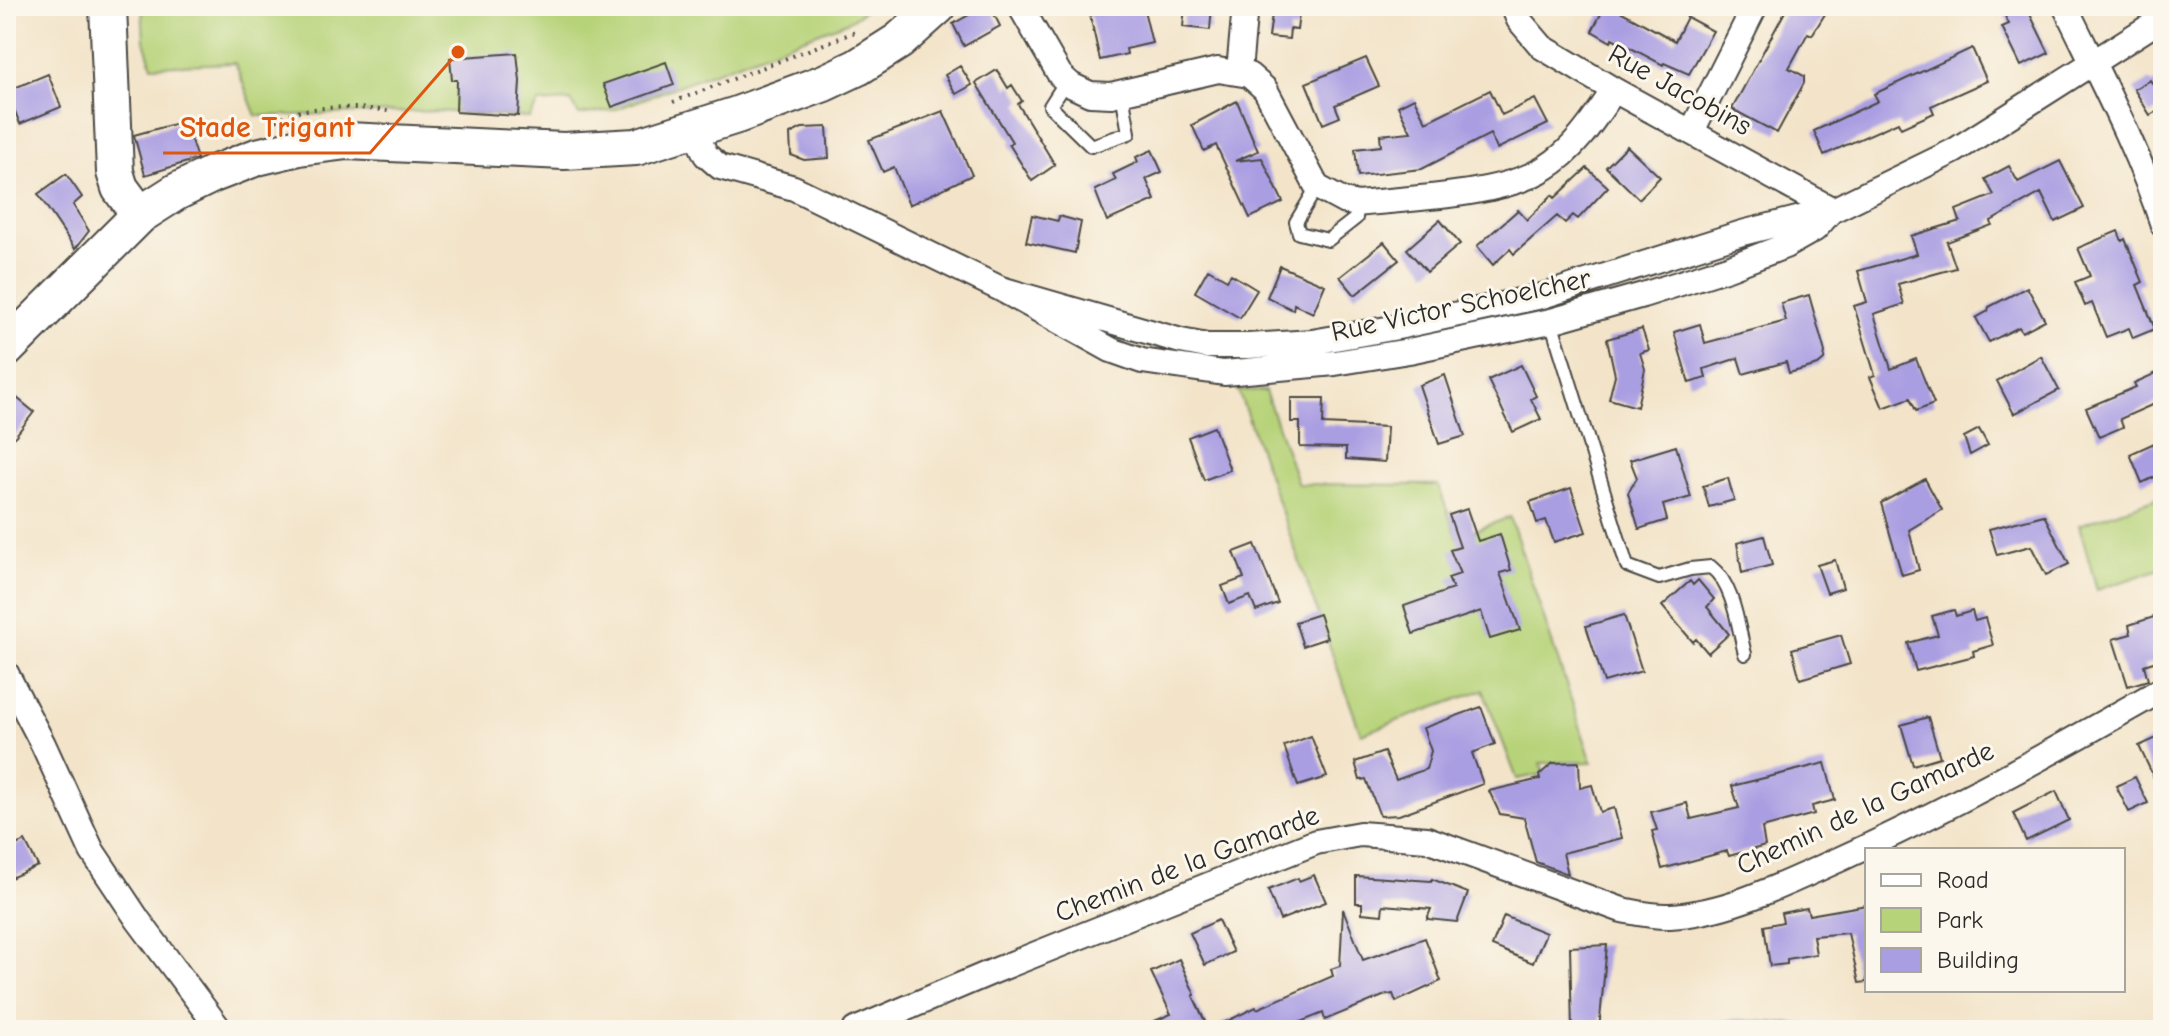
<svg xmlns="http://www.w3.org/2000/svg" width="2169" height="1036" viewBox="0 0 2169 1036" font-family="'Comic Neue',sans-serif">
	<rect width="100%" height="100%" fill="#fbf7ec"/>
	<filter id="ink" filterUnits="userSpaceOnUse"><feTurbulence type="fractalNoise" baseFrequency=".0125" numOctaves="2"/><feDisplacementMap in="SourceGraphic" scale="16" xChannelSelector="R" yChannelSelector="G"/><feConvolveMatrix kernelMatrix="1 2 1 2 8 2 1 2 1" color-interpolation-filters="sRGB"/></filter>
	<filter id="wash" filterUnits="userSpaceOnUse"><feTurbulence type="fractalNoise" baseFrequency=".006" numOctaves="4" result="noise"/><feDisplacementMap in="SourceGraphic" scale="32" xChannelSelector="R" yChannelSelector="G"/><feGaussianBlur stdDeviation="1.8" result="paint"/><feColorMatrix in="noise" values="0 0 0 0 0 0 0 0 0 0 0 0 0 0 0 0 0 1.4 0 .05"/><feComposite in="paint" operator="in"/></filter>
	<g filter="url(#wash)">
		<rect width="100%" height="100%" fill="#f3e4c9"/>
		<path fill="#b7d379" stroke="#717f52" stroke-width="2" d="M142,6H871L849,21L614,110L579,115L571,101L539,103L529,118L437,111L256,116L235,63L152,66L144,41Z
			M1238,390L1265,391L1298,484L1438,485L1457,537L1510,517L1592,762L1541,763L1544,774L1517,779L1483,690L1361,734Z
			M2163,496V568L2097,590L2079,525Z"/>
		<path fill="#68b1e0" stroke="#4a6e86" stroke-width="2" d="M1739,1020L1845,1028L1942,1024L2013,1030H1645L1687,1024Z"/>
		<g id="blocks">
			<path fill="#aa9ee2" d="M985,6H990L1000,26L964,46L953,24Z
				M1088,6H1143L1152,43L1126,49L1127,54L1100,60Z
				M1185,6H1212L1210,30L1183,27Z
				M1273,6H1300L1297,30L1290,29L1289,39L1269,37Z
				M1605,6H1611L1675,41L1687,17L1713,31L1689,74L1664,63L1663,65L1612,38L1611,42L1592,31Z
				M1788,6H1830L1812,35L1808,33L1789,68L1804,76V83L1777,133L1732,109Z
				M2000,6H2026L2049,53L2021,66L2002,27L2009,24Z
				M1972,48L1987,81L1931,106L1934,113L1901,128L1898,122L1824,155L1814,131L1878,101L1874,94Z
				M517,53L520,81L518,116L456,112L457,80H452L450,58Z
				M1366,58L1379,86L1335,105L1340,117L1323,124L1306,83Z
				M666,62L674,85L612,107L603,84Z
				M960,66L972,85L956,94L945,75Z
				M997,70L1008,88L1012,85L1022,101L1018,104L1055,165L1032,181L1009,144L1012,142L976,83Z
				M48,74L61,107L20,124L7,91Z
				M2163,77V107L2150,115L2134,89L2150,80L2152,83Z
				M1490,90L1502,115L1535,99L1548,124L1497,149L1490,134L1422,169L1358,176L1355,149L1381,146L1380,135L1411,132L1398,106L1414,98L1426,122Z
				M1237,101L1258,151L1235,161L1262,158L1283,202L1250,218L1216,145L1204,151L1192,125Z
				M943,111L972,175L909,205L894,167L883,172L869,140Z
				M185,121L197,159L145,175L134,135Z
				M827,127L829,158L804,160L791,155L790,134L802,128Z
				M1627,146L1660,177L1639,199L1606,167Z
				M1152,150L1162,172L1146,179L1155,200L1107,221L1095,190L1116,180L1113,174L1138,162L1136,157Z
				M2060,161L2084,208L2055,222L2041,193L1991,221L1992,225L1947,242L1956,268L1898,284L1904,304L1874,314L1891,369L1916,359L1934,404L1916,411L1910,398L1883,408L1870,377L1875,375L1854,306L1867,302L1858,271L1917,254L1911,236L1960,221L1956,210L1994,195L1985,179L2009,166L2018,182Z
				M1587,168L1608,187L1578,219L1573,215L1565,223L1557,216L1514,254L1510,249L1493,265L1477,246L1518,210L1527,220L1552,195L1555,198Z
				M66,174L82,197L73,205L89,231L75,249L38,194Z
				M1032,215L1058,221L1059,216L1081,222L1075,253L1026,242Z
				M1440,220L1460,244L1427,272L1407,249Z
				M2118,231L2122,241L2125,239L2143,282L2137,285L2155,329L2133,338L2129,328L2106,337L2092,303L2085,306L2075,282L2090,276L2078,248Z
				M1384,242L1399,260L1355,295L1340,277Z
				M1280,266L1325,285L1313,313L1294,304L1293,310L1267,297Z
				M1208,269L1227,280L1231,274L1257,290L1240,318L1195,292Z
				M2027,287L2045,320L2022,332L2019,327L1989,342L1976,318L1988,311L1989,307Z
				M1809,295L1825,352L1824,360L1818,365L1789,373L1786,362L1743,374L1738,358L1704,369L1706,378L1689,383L1674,332L1700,324L1705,343L1786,321L1781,303Z
				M1642,329L1649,350L1640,353L1645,369L1637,407L1609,399L1615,375L1607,339Z
				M2041,356L2059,390L2014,414L1997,381Z
				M1521,365L1536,396L1531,399L1541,419L1513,432L1488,380Z
				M2163,370V400L2120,419L2123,427L2099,437L2086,408L2136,387L2134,383Z
				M1445,375L1465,436L1439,444L1419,385Z
				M6,389L34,412L6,448Z
				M1291,398H1324L1323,424L1387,427L1385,462L1346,459V448L1300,447V422H1291Z
				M1214,427L1230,470L1204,480L1188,437Z
				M1979,429L1988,445L1970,455L1964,437Z
				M2163,439V473L2142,483L2130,454Z
				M1676,446L1691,497L1663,505L1667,520L1639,529L1628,493L1637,478L1630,460Z
				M1728,478L1734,500L1709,507L1703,486Z
				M1925,479L1942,510L1909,530L1919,570L1902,575L1881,503Z
				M1571,488L1586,532L1554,542L1546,520L1537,523L1530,502Z
				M1467,509L1478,541L1500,534L1511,570L1500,573L1520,630L1490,639L1481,611L1413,634L1404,606L1453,589L1448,578L1460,574L1450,550L1460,547L1449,515Z
				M2044,515L2069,564L2046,575L2031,546L1997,555L1989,529Z
				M1764,536L1772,565L1742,573L1737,543Z
				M1255,544L1278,603L1256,611L1250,596L1229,604L1222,586L1244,578L1234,552Z
				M1835,560L1843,588L1827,593L1817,565Z
				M1698,580L1714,599L1707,607L1729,634L1708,653L1696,639L1693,642L1662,606L1690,581L1693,585Z
				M1954,610L1956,616L1972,611L1975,621L1985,618L1993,645L1973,651L1974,656L1916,671L1908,643L1938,635L1932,616Z
				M1319,614L1327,638L1303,646L1295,622Z
				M2163,614V659L2144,665L2148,680L2128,686L2113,639L2131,634L2129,625Z
				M1624,615L1642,671L1604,682L1586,626Z
				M1841,635L1850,664L1800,679L1792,649Z
				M1481,707L1495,744L1472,753L1483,784L1399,815L1380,816L1366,779L1360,780L1355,762L1384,752L1396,780L1426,769L1431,751L1423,728Z
				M1928,717L1940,757L1913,765L1901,725Z
				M2163,735V797L2139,746Z
				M1311,736L1327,777L1298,786L1284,746Z
				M1579,762L1580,788L1592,785L1600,812L1614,808L1622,838L1563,853L1568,874L1536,862L1524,818L1500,814L1489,791L1540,779L1539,775L1553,763Z
				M1825,763L1835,800L1812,806L1814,814L1762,828L1765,846L1729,856L1727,851L1662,869L1652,831L1657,830L1651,812L1687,803L1691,819L1739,808L1732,786Z
				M2135,777L2148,803L2129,812L2116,786Z
				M2056,791L2069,820L2026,841L2013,813Z
				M25,841L38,866L6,880V849Z
				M1314,875L1326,902L1280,920L1268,890L1298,878L1299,881Z
				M1356,876L1431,881L1432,879L1468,893L1457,922L1427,919L1431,909L1383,905L1382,915L1362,913V903H1356Z
				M1867,905V982L1859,983L1848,933L1813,936L1816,954L1787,959V964L1770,966L1764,926L1783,922L1781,913L1807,908L1809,915Z
				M1343,909L1363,960L1425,938L1441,981L1396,1002L1393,994L1383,996L1325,1020L1323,1013L1280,1030H1209L1256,1007L1257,1009L1333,976L1331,969L1340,966Z
				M1504,916L1546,933L1533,963L1492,946Z
				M1218,920L1233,952L1205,965L1190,933Z
				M1607,945L1599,1030H1572L1570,947Z
				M1179,959L1195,995L1193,996L1209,1030L1190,1026L1182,1030H1134L1171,1014L1151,972Z"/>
		</g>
	</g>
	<g filter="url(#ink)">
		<use href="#blocks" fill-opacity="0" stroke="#494743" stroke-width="2"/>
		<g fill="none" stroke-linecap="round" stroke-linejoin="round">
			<defs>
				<path id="lane" d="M1066,81L1050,106L1091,146L1129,133L1122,93
					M1317,187L1296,222L1299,233L1328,240L1356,218L1357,204
					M1551,321L1627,566L1659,578L1690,569L1711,567C1734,585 1738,627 1745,654"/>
				<path id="street" d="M1020,6L1060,75L1071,85L1090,94L1111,95L1218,70L1249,75L1265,89L1317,187L1343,201L1357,204C1410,198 1501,196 1545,168C1575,150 1595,118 1614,90
					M1513,6L1519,20L1542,47L1614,90L1833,210
					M2065,6C2100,78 2138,149 2163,225
					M1239,71L1245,6
					M694,130L706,155L720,167L794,188L1001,289L1111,350L1142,361L1224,373L1335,363L1409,351L1551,321L1643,295L1728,268L1785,246L1815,229L1831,211
					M1692,131L1755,6
					M1001,289L1181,341L1207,346H1248L1312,342L1398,327L1542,296L1742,233L1833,210L1954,151L2163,18
					M6,673L43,744L92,851L138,920L220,1030
					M855,1030L994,971L1316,842L1360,834L1427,839L1622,910C1638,913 1654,917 1670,916C1728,913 1786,883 1838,860C1950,809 2056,750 2163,689"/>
				<path id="secondary" d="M108,6L115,172L120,188L140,215
					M6,349L140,215L176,192L213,174L257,157L299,147L347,141L564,151L636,147L737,115L824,83L858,67L899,41L938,6"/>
			</defs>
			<use href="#lane" stroke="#494743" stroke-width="16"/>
			<use href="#street" stroke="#494743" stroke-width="28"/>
			<use href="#secondary" stroke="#494743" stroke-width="40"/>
			<path stroke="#494743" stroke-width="4" stroke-dasharray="2 6" stroke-linecap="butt" d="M673,102L855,32
				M276,121C300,103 359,107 388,111"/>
			<use href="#lane" stroke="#fff" stroke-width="12"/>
			<use href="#street" stroke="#fff" stroke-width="24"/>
			<use href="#secondary" stroke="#fff" stroke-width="36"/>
		</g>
	</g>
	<g text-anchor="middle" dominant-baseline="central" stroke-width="6" stroke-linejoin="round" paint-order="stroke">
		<g font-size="28" fill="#2b2b2b" stroke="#fbf7ec">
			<text transform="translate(1680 90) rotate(29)">Rue Jacobins</text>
			<text transform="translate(1461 305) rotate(-12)">Rue Victor Schoelcher</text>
			<text transform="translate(1865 808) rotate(-25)">Chemin de la Gamarde</text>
			<text transform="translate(1187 864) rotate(-21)">Chemin de la Gamarde</text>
		</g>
	</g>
	<path fill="none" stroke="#df570e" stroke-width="3" d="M458 52L370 153H163"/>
	<circle fill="#df570e" stroke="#fbf7ec" stroke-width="3" cx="458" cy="52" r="8"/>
	<g font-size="30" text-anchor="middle" font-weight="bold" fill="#df570e" stroke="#fbf7ec" stroke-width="6" stroke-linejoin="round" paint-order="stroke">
		<text x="267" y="137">Stade Trigant</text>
	</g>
	<rect width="2169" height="1036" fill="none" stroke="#fbf7ec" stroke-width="32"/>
	<rect x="1865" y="848" width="260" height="144" fill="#fbf7ec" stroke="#a8a59f" stroke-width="2"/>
	<rect x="1881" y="874" width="40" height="12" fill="#ffffff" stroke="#a8a59f" stroke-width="2"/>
	<text x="1937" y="888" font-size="24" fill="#2b2b2b">Road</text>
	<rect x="1881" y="908" width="40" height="24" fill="#b7d379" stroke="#a8a59f" stroke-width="2"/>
	<text x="1937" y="928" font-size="24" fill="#2b2b2b">Park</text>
	<rect x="1881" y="948" width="40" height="24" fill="#aa9ee2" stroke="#a8a59f" stroke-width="2"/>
	<text x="1937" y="968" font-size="24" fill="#2b2b2b">Building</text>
</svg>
